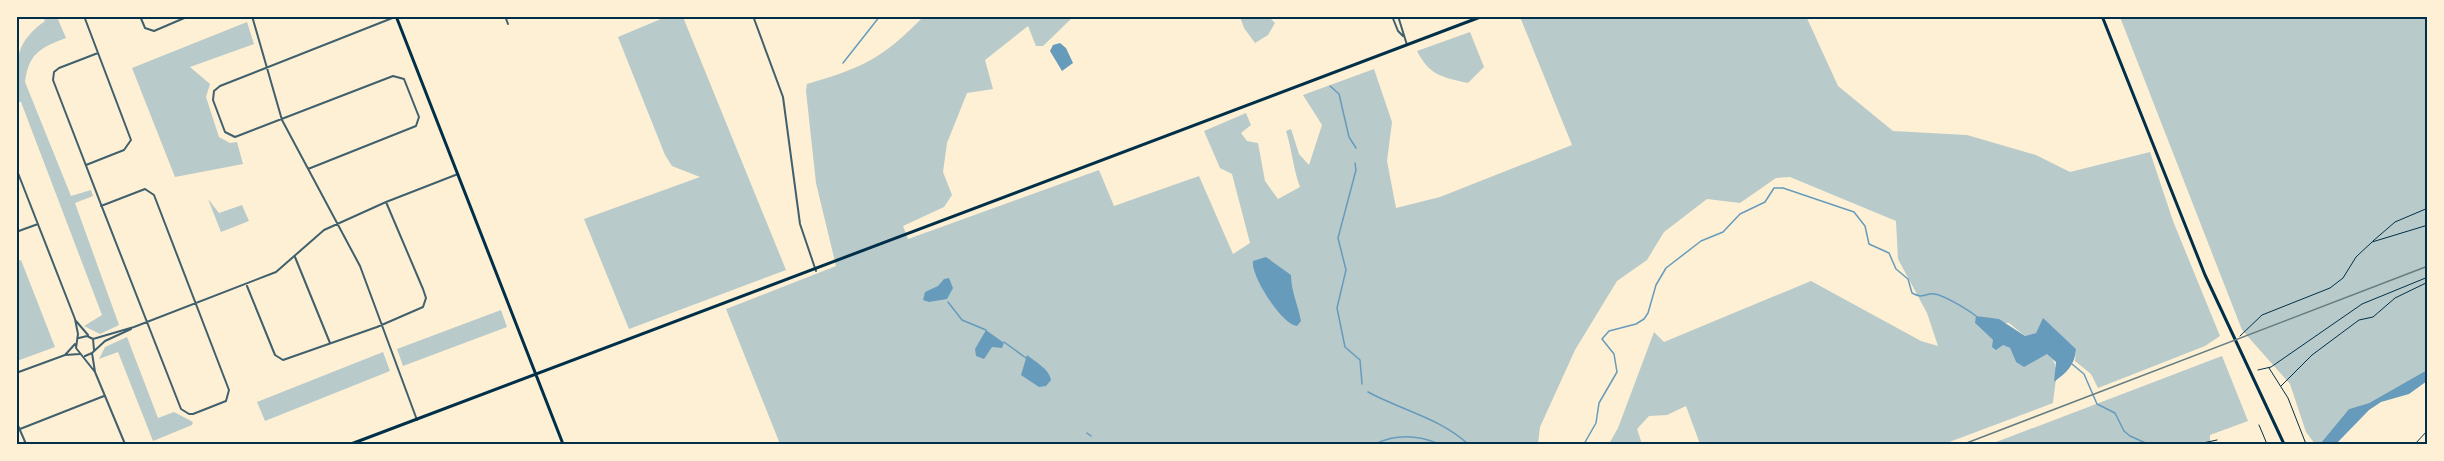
<svg xmlns="http://www.w3.org/2000/svg" width="2444" height="461" viewBox="0 0 2444 461" font-family="'Source Sans 3',sans-serif">
	<rect width="100%" height="100%" fill="#fdf0d5"/>
	<path fill="#b9caca" d="M668,16L683,17L786,270L629,329L584,219L700,177L672,166L665,155L618,37Z
		M1806,16L1838,86L1893,131L1967,135L2036,155L2070,172L2150,152L2173,221L2220,336L2205,346L2098,388L2091,374L2075,361L2076,349L2043,319L2036,333L2025,336L2009,323H1975L1993,340L2010,348L2016,362L2047,354C2062,362 2054,388 2053,403L1944,444H1700L1686,406L1667,415L1649,416L1637,429L1642,444H1609L1618,428L1654,332L1664,342L1811,281L1921,341L1938,346L1927,313L1898,259L1896,221L1790,177L1776,178L1740,203L1707,199L1664,232L1647,260L1617,281L1575,350L1540,427L1538,444H780L726,309L836,266L816,183L806,91L807,84C862,68 882,59 923,17H1080L1071,19L1043,46H1036L1028,26L985,60L993,89L967,93L947,143L943,172L952,195L944,207L903,226L908,239L1099,170L1114,206L1199,176L1233,254L1250,243L1232,174L1220,168L1204,131L1246,113L1251,125L1241,133L1247,141L1258,143L1265,181L1278,199L1300,187C1293,168 1292,150 1286,131L1291,129L1299,154L1309,165L1322,125L1303,95L1374,69L1392,122L1387,161L1396,208L1440,197L1572,145L1520,17Z
		M43,17H57L66,38C40,48 29,53 25,82L71,196L91,190L93,196L75,203L119,325L100,334L84,326L102,315L21,102H17C16,66 12,44 45,21Z
		M1240,17H1269L1275,23L1268,35L1255,43L1244,28Z
		M2120,17H2427V370L2369,403L2349,409L2320,444H2315L2306,432L2290,384L2242,330Z
		M247,22L254,44L190,67L210,84L206,97L219,137L230,143L237,142L243,164L175,177L132,68Z
		M1470,32L1484,67L1468,83C1442,77 1430,76 1417,51Z
		M208,199L219,213L242,205L249,221L221,232Z
		M21,260L55,347L17,361L16,261Z
		M501,310L507,327L403,366L397,349Z
		M127,337L158,418L174,412L193,422L192,425L153,441L118,352L99,359L105,347Z
		M383,352L390,371L265,421L257,402Z
		M2222,356L2248,421L2210,435V444H1991Z"/>
	<path fill="#669bbc" d="M1060,43L1066,48L1073,63L1062,71L1050,51L1053,45Z
		M1266,257L1291,275C1291,291 1298,305 1301,321L1297,326C1282,325 1250,275 1253,261Z
		M949,278L953,288L947,299L929,302L923,300L925,292L938,286L944,279Z
		M1976,316L1999,319L2025,336L2036,333L2043,318L2076,349C2075,365 2067,372 2054,382L2056,362L2047,354L2024,367L2016,362L2010,348L2003,345L1996,350L1992,347L1993,340L1975,323Z
		M986,330L1004,343L1002,348L992,347L984,359L976,356L975,349Z
		M1027,355C1037,363 1049,369 1051,380L1046,386L1039,387L1021,375Z
		M2427,370V381L2409,394L2381,402L2369,410L2336,444H2320L2349,409L2369,403Z"/>
	<g fill="none" stroke-linecap="round" stroke-linejoin="round">
		<path stroke="#669bbc" stroke-width="1.5" d="M843,63L880,16
			M1330,86L1339,94L1349,137L1356,148
			M1355,163L1356,170L1338,238L1346,270L1337,308L1345,347L1360,360L1362,384
			M948,302L962,320L986,330
			M1004,342L1026,358
			M2072,364L2084,374L2097,404L2115,413L2124,431L2130,436L2148,444
			M1368,392C1401,410 1440,418 1468,444
			M1087,433L1091,436
			M1375,444C1396,434 1418,435 1439,444
			M1584,444L1596,423L1599,403L1617,372L1614,354L1602,339L1609,331L1636,324L1644,319L1648,313L1656,285L1666,268L1701,241L1723,232L1740,214L1765,202L1774,188H1783L1854,212L1865,226L1869,244L1889,253L1896,269L1908,279L1912,293C1924,300 1926,292 1935,294C1945,296 1967,309 1976,316"/>
		<path stroke="#003049" stroke-width="1" d="M2373,241L2395,222L2428,208
			M2240,336L2262,315L2330,288L2343,278L2356,257L2372,242L2428,225
			M2269,368L2288,398L2306,444
			M2258,370L2271,367L2362,304L2428,277
			M2281,386L2312,355L2359,320L2373,317L2395,298L2428,282
			M2259,425L2267,444
			M2198,444L2217,440
			M2415,444L2428,430"/>
		<path stroke="#3f606c" stroke-width="2" d="M84,16L131,140L124,150L86,165
			M140,16L145,28L154,31L189,16
			M252,16L282,120L360,266L417,420
			M505,16L508,24
			M753,16L783,97L800,224L816,271
			M1392,16L1398,31L1403,36
			M1398,16L1407,45
			M98,53L59,68L54,72L53,80C95,190 138,299 181,409L189,414H193L226,401L229,390L154,195L145,189L101,206
			M16,168L75,319L78,334L76,348L95,372
			M308,169L416,126L419,117L404,79L393,76L235,137L225,132L213,100L214,91L220,86L395,17
			M16,232L38,224
			M295,257L330,343
			M247,286L275,355L283,360L377,327L423,307L426,298L423,289L386,202
			M76,321L88,335
			M79,338L87,336L93,339L94,350
			M93,339L134,327L276,272L324,230L386,202L458,174
			M92,353L95,372L125,444
			M65,355L75,344
			M85,356L92,353L105,341L131,329
			M16,373L65,355L80,354
			M16,421L26,444
			M20,429L104,396"/>
		<path stroke="#003049" stroke-width="3" d="M396,16L563,444
			M2102,16L2205,275L2284,444
			M351,444L1483,16"/>
		<path stroke="#657d81" stroke-width="1.5" d="M1964,444L2428,266"/>
	</g>
	<rect width="2444" height="461" fill="none" stroke="#fdf0d5" stroke-width="36"/>
	<rect x="18" y="18" width="2408" height="425" fill="none" stroke="#003049" stroke-width="2"/>
</svg>
